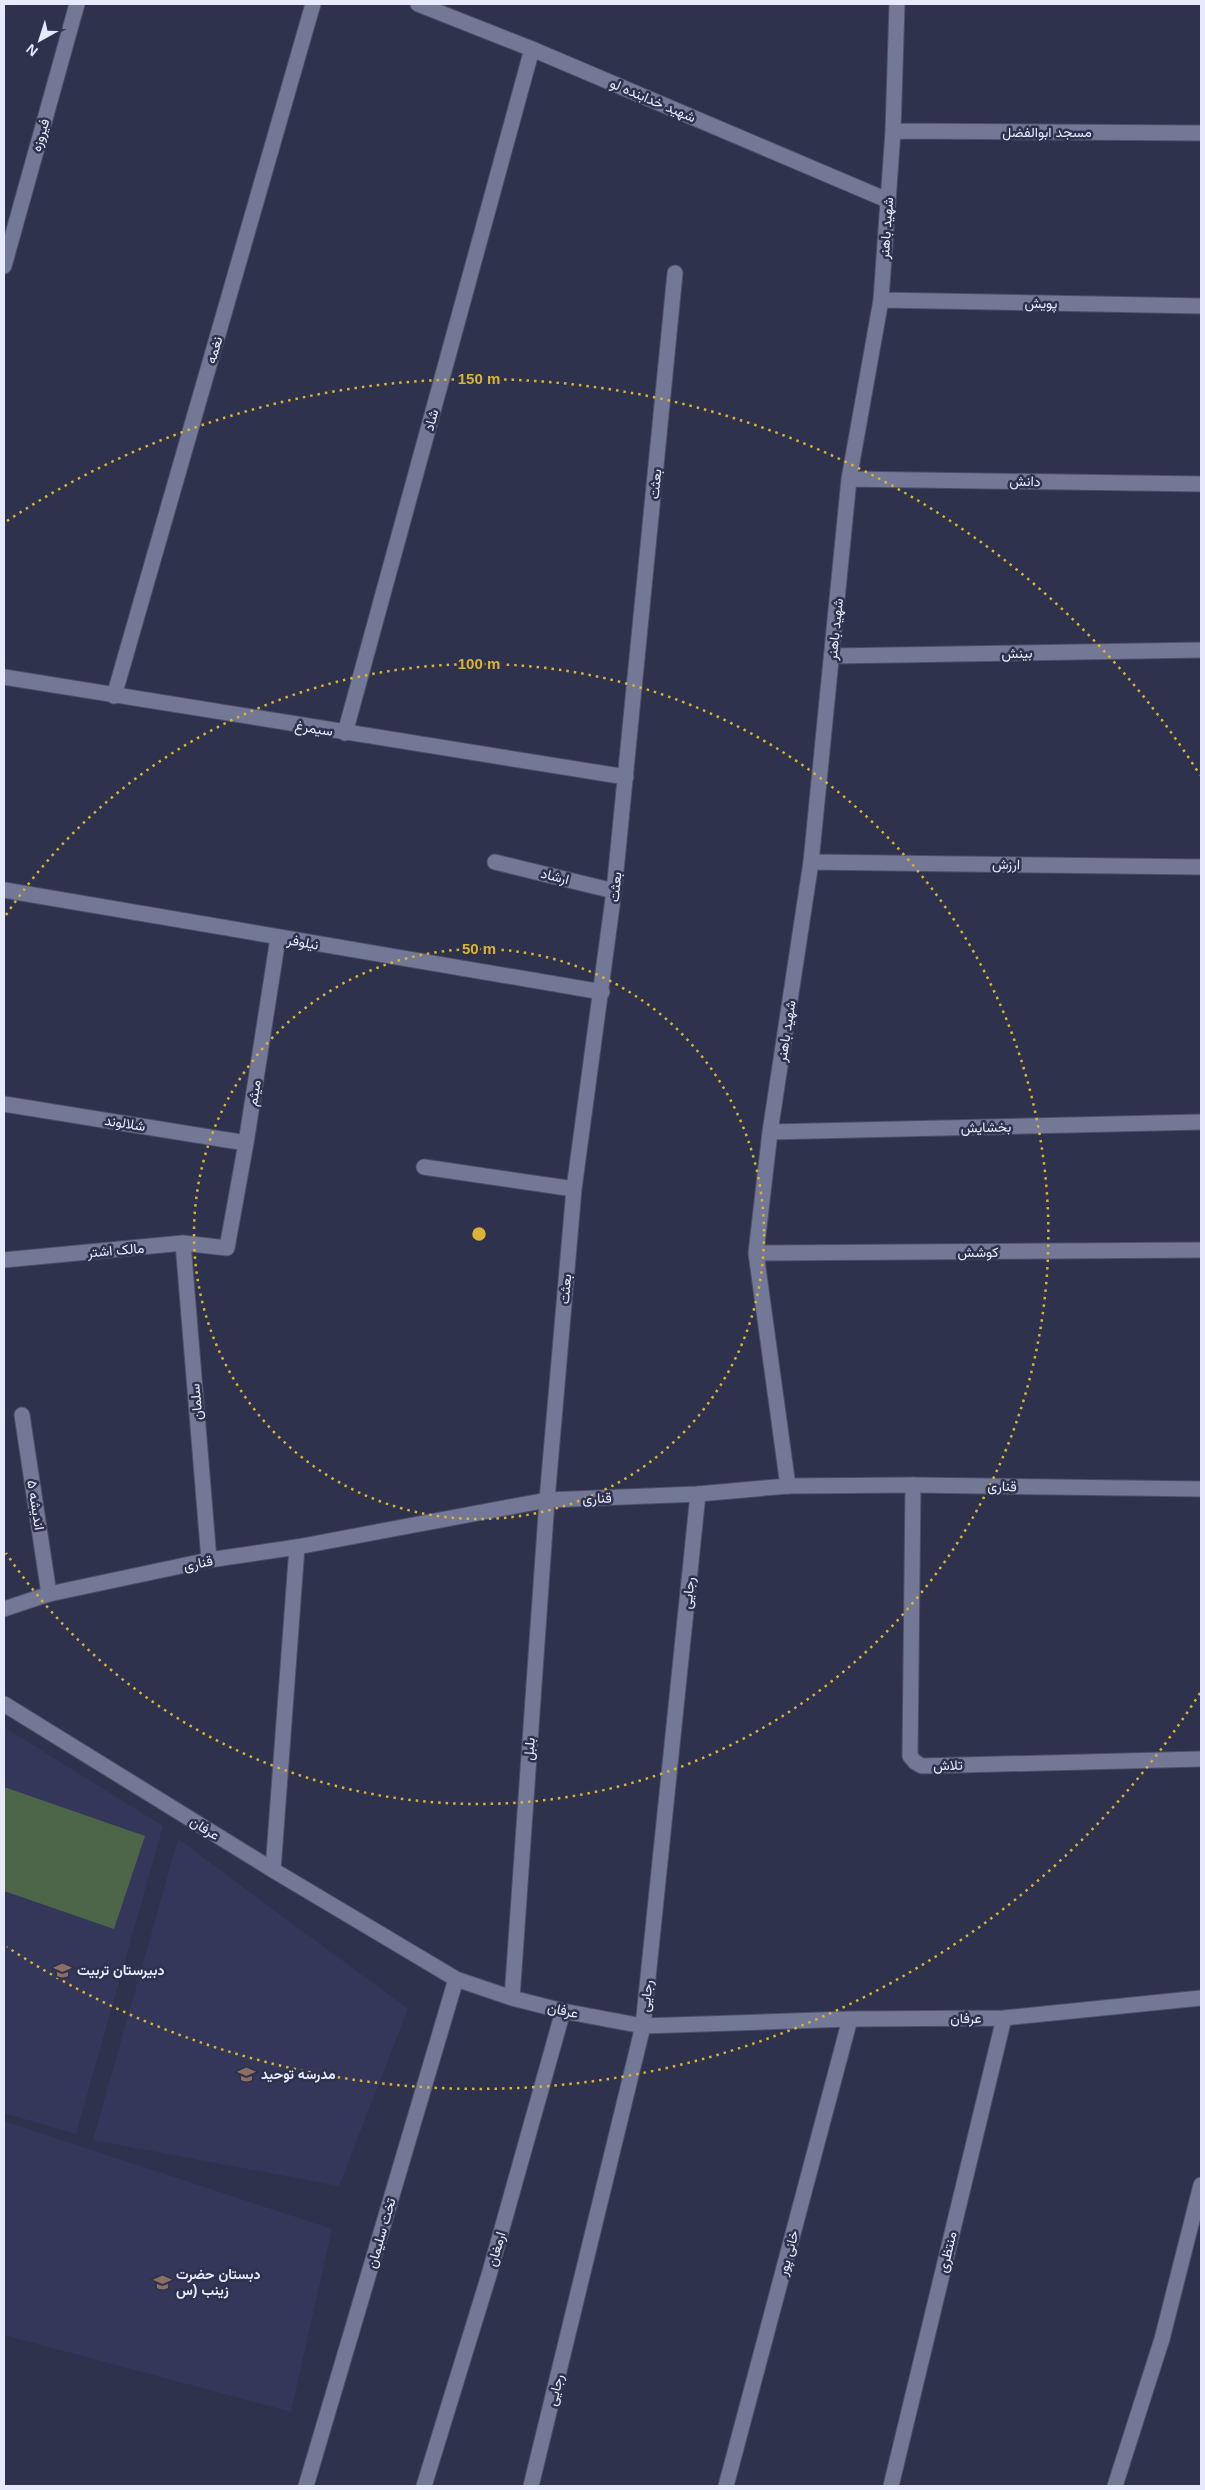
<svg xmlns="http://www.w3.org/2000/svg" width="1205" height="2490" viewBox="0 0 1205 2490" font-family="Arial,Vazirmatn,sans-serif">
	<rect width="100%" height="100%" fill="#2f324d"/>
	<path fill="#343759" d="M4,1727L163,1826L76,2134L4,2113Z
		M178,1839L408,2009L339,2186L93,2140Z
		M4,2121L332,2229L291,2412L4,2335Z"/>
	<path fill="#4d6649" d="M4,1787L145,1836L114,1929L4,1891Z"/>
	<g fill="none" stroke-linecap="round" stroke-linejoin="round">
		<defs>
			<path id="minor" d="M418,4L532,49L887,200
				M893,131L1201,133
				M4,266L77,4
				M881,300L1201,306
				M849,479L1201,484
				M832,656L1201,650
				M4,677L626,777
				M114,696L313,4
				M345,733L532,49
				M495,862L614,891
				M811,862L1201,867
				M4,890L602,992
				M4,1104L246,1143
				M770,1132L1201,1122
				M424,1167L574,1189
				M183,1243L209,1560
				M756,1253L1201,1250
				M4,1260L183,1243L227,1248L246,1143L278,938
				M22,1415L49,1594
				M913,1485L910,1756L915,1762L922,1766L1201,1759
				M788,1486L756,1253L770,1132L811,862L849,479L881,300L893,131L897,4
				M4,1704L273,1870L456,1979L512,1998L563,2011L643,2026L850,2019L1004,2018L1201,1998
				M273,1870L297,1547
				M512,1998L547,1500L574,1189L614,891L675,273
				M306,2486L456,1979
				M424,2486L489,2275L563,2011
				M531,2486L643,2026L698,1494
				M726,2486L850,2019
				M891,2486L1004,2018
				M1115,2486L1162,2339L1201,2185"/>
			<path id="tertiary" d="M4,1609L49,1594L209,1560L297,1547L547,1500L698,1494L788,1486L913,1485L1201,1489"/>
		</defs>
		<use href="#minor" stroke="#4e4f67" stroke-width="17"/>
		<use href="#tertiary" stroke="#4e4f67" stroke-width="17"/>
		<use href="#minor" stroke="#747897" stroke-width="15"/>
		<use href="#tertiary" stroke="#747897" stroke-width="15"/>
	</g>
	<g fill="none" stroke="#dab333" stroke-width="2.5" stroke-dasharray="2.5 5">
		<circle cx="479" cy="1234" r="285"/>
		<path d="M6 915A570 570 0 1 1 6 1553"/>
		<path d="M1200 1693A855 855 0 0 1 7 1947M7 521A855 855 0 0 1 1200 775"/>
	</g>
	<defs>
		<symbol id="school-bare" viewBox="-9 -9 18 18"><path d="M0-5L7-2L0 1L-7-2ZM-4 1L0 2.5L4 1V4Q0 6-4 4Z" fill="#8d6e63" stroke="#2f324d" stroke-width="2.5" paint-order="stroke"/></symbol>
	</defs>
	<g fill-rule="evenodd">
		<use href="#school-bare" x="50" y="1958" width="25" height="25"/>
		<use href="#school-bare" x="234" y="2062" width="25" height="25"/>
		<use href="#school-bare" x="150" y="2270" width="25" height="25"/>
	</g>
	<g text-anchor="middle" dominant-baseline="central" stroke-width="5" stroke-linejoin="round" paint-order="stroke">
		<g font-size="14" fill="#e7eafc" stroke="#2f324d">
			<text transform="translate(653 100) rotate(23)">شهید خدابنده لو</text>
			<text x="1047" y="132">مسجد ابوالفضل</text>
			<text transform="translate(40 135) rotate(-74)">فیروزه</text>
			<text transform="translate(886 228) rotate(-86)">شهید باهنر</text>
			<text transform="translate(1041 303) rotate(1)">پویش</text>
			<text transform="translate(214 350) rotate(-74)">نغمه</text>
			<text transform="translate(431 420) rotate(-75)">شاد</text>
			<text transform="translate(1025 481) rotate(1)">دانش</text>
			<text transform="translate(655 484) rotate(-84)">بعثت</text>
			<text transform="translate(835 629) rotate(-84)">شهید باهنر</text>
			<text transform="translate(1017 653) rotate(-1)">بینش</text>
			<text transform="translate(314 728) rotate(9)">سیمرغ</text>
			<text transform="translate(1006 864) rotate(1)">ارزش</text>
			<text transform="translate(555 876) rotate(14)">ارشاد</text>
			<text transform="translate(615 887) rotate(-84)">بعثت</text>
			<text transform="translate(303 942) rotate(10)">نیلوفر</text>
			<text transform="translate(786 1031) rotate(-81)">شهید باهنر</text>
			<text transform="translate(254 1093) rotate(-81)">میثم</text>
			<text transform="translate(125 1123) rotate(9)">شلالوند</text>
			<text transform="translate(986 1127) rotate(-1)">بخشایش</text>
			<text transform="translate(116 1250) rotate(-5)">مالک اشتر</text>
			<text x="978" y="1252">کوشش</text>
			<text transform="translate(565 1289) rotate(-85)">بعثت</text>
			<text transform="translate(196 1402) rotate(-95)">سلمان</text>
			<text transform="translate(1002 1486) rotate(1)">قناری</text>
			<text transform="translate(597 1498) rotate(-2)">قناری</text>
			<text transform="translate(36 1505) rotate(81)">اندیشه ۵</text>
			<text transform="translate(198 1563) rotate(-11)">قناری</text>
			<text transform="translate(688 1593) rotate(-84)">رجایی</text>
			<text transform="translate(529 1749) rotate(-86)">بلبل</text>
			<text transform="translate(948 1765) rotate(-1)">تلاش</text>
			<text transform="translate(205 1828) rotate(32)">عرفان</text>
			<text transform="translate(646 1996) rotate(-84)">رجایی</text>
			<text transform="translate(563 2010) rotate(12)">عرفان</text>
			<text x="966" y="2018">عرفان</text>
			<text transform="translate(381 2233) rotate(-74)">تخت سلیمان</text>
			<text transform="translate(496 2249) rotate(-74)">ارمغان</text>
			<text transform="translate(947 2252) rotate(-76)">منتظری</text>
			<text transform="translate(788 2253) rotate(-75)">خانی پور</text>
			<text transform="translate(555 2390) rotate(-76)">رجایی</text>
		</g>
		<g font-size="14" font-weight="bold" fill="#e7eafc" stroke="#2f324d" text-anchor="start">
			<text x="77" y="1970">دبیرستان تربیت</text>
			<text x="261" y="2074">مدرسه توحید</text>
			<text x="176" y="2274">دبستان حضرت<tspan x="176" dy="16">زینب (س</tspan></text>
		</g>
	</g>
	<circle cx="479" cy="1234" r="8" fill="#dab333" stroke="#2f324d" stroke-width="2.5"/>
	<g font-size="15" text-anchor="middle" font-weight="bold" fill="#dab333" stroke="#2f324d" stroke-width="5" stroke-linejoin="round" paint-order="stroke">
		<text x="479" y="384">150 m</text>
		<text x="479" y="669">100 m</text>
		<text x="479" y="954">50 m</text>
	</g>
	<rect width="1205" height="2490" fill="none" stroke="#e7eafc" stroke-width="10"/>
	<g transform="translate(40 40) rotate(219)" stroke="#2f324d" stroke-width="4" paint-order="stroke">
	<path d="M0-4L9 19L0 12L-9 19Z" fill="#e7eafc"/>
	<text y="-8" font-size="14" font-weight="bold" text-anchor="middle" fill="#e7eafc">N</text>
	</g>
</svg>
